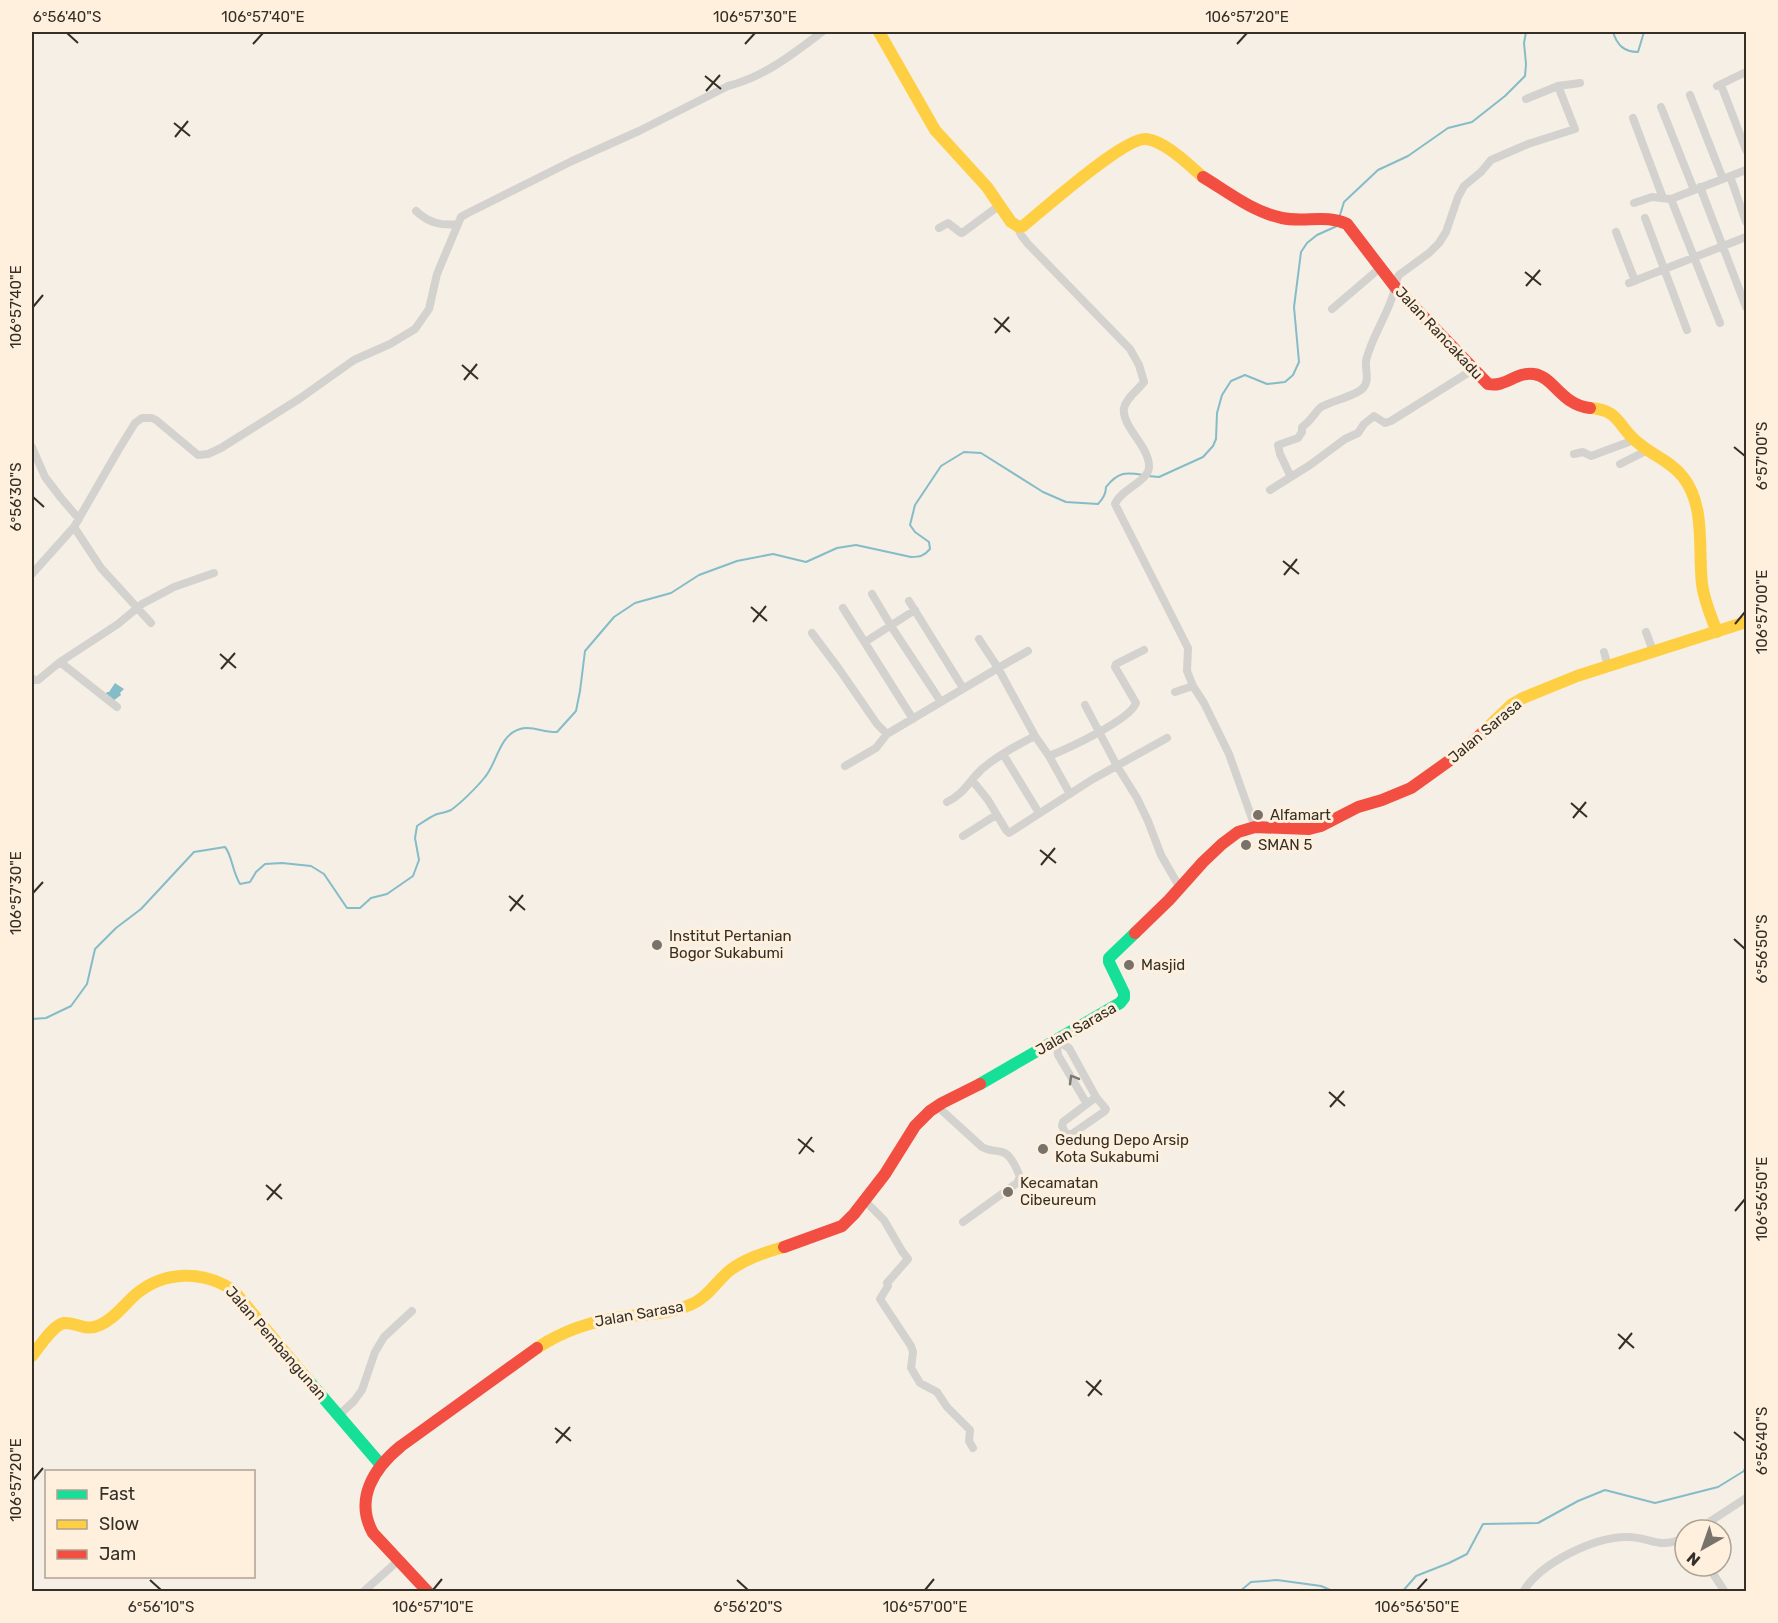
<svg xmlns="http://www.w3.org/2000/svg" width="1778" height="1623" viewBox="0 0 1778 1623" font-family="Rubik,sans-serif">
	<rect width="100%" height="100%" fill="#f6efe5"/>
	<path fill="#84bcc8" d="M115,683L124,689L120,693L121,695L113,701L105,695L107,692H109Z"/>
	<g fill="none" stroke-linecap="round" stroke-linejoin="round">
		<path stroke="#84bcc8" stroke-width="2" d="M1613,32C1617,45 1624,52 1638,52L1644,32
			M1340,215L1344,202L1378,170L1408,156L1448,128L1472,122L1505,96L1525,76L1526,64L1524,43L1526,32
			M1148,476L1159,477L1203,457L1213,446L1216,439L1217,413L1222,395L1231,381L1245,375L1267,384L1285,382L1293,375L1299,362L1294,307L1301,252L1307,243L1317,235L1337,226
			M32,1019L46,1018L71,1006L87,984L95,949L116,928L141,909L194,852L225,847C232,855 232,871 240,884L250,882L256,872L265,864L282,863L311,866L324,874L347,908H360L371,898L387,894L413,876L419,860L415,838L417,826C423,822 430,817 437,814C442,813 447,812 451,810C461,803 477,787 485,777C497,763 499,735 520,729C532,725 544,733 557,732L576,711L580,691L585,651L614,617L635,603L671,593L699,575L737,561L773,554L806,562L837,548L856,545L911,557C920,557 924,556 930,549L929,542L915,532L910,525L915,505L941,466L964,452L981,453L1043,492L1066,502L1098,504C1103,499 1106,494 1106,487C1118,472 1125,472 1143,475
			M1239,1592L1251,1582L1277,1580L1321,1586L1335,1592
			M1402,1592L1416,1576L1449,1563L1467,1554L1483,1524L1538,1523L1578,1501L1605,1490L1655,1503L1718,1487L1744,1471L1746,1465"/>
		<path stroke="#d4d2ce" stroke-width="8" d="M1721,85L1746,150
			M1717,86L1746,72
			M1690,95L1723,179
			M1526,99L1558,86
			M1661,107L1694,190
			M1633,118L1663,198
			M1730,176L1746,222
			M1700,187L1746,307
			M1671,199L1720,323
			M1634,203L1652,197L1671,199L1746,170
			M416,211C429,223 441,226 458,224
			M1645,218L1687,330
			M1017,226L1021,235L1028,244L1130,349L1139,365L1144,382C1138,390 1126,398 1124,408C1121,426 1150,447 1149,467C1149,481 1121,489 1115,504L1188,648L1187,671L1193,686
			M939,228L948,223L961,233H962L1000,205
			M1616,232L1635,281
			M1629,283L1746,237
			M1332,309L1380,268
			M32,447L45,477L61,498L79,519
			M1574,454L1583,452L1591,456L1634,440
			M1620,464L1648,450
			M1291,477L1280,454L1278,445L1298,438L1302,432V427C1311,421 1315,412 1321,407C1331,401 1356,396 1363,388C1370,380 1365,371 1366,361C1371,338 1387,316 1394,292C1396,286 1395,281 1399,275L1429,253L1439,243L1446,232L1458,197L1464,186L1481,172L1491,160L1528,144L1575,129L1558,86L1580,83
			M1270,490L1310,465L1345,439L1358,433L1364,424L1374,416L1385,423L1391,421L1474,369
			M74,527L101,568L151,623
			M32,574L74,527L119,449L135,423L142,418H152L156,420L198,455L208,454L221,448L299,399L354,360L390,344L415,329L429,309L437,274L458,224L461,217L466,214L572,161L639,131L728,86C764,77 793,54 822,32
			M872,594L891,626L941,702
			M909,601L963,688
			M843,608L913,719
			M1646,632L1653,651
			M812,633L839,669L877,724L887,734
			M979,639L998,668L1028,651
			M865,642L915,610
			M1604,652L1608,666
			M60,662L117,707
			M32,678L33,680H38L60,662L118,624L142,604L174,587L214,573
			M1175,692L1193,686L1204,703L1229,754L1255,827
			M1085,705L1117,766L1137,798L1148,821L1161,855L1180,888
			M1003,754L1039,813
			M1049,756L1070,794
			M845,766L876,748L887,734L998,668L1035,736L1049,756C1067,749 1130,720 1136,703L1115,667L1116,664L1144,650
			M972,780L988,800L1006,830L1009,833L1093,779L1167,738
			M947,802C964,794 969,781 982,769C997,756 1017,745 1035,736
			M963,836L996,815
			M1056,1040L1069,1048L1096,1097
			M1056,1040L1058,1055L1087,1104
			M1096,1097L1106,1109L1105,1111L1072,1134H1066L1062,1126L1063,1122Z
			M937,1106L982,1147C989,1151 994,1150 1002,1152C1011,1154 1017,1169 1020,1177L1017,1183L963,1222
			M865,1201L884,1220L902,1251L908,1259L887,1283L888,1286L880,1299L911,1346L913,1352L911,1368L920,1383L937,1392L947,1407L970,1430L969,1441L973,1448
			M338,1416L354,1401L362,1390L375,1352L384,1337L412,1311
			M1697,1530L1746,1498
			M1708,1566L1725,1592
			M363,1592L399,1560
			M1523,1592C1540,1563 1594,1537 1627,1537C1652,1537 1656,1550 1685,1538"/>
		<path stroke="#16e098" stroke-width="12" d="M980,1084L1120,1003L1124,998V993L1109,962V958L1135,933
			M308,1380L381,1465"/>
		<path stroke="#ffcf43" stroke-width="12" d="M879,32L935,130L987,187L1011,222L1019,227L1023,226C1043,210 1124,137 1146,139C1165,141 1189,165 1203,177
			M1590,408C1620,410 1617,425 1636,441C1651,455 1671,461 1683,477C1706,506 1698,550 1702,584C1704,601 1711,616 1717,632
			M1487,728L1511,705L1523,698L1577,676L1746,622
			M537,1348C564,1330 591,1321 623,1317C645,1314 667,1314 687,1306C706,1300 715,1283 729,1271C746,1258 764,1253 784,1247
			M32,1356C39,1347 53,1325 64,1323C77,1322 85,1332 100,1325C114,1319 124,1305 135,1295C164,1270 204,1270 234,1291L308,1380"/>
		<path stroke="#f24e42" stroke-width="12" d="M1203,177C1228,192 1253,212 1282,218C1304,223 1326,214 1347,224L1396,288L1488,384C1505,388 1517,371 1534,374C1554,377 1561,405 1590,408
			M1135,933L1169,900L1203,862L1222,844L1238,832L1255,827L1309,829L1321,826L1358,807L1382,800L1411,788L1467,748L1487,728
			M784,1247L842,1226L854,1214L885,1174L915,1126L930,1111L942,1103L980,1084
			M428,1592L373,1533C354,1499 374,1468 401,1446L537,1348"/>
	</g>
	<defs><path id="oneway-chevron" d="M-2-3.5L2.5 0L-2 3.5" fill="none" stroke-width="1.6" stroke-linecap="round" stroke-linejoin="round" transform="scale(1.5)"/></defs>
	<use stroke="#7c7872" href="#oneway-chevron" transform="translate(1073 1079) rotate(-120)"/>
	<path fill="none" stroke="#342f27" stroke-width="2" d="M67,33L78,43M253,44L263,33M745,44L755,33M1237,44L1247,33M705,76L721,89M706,91L720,75M174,123L190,136M175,137L188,121M1525,272L1541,285M1526,286L1540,270M33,307L43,295M994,318L1010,332M995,333L1009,317M462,365L478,379M464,380L477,364M1734,447L1745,456M33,497L44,507M1283,561L1299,574M1284,575L1297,559M751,607L767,621M753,622L766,606M1735,624L1745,612M220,654L236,668M221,669L235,653M1571,803L1587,817M1573,818L1586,802M1040,850L1056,863M1041,865L1055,848M33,893L43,882M509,896L525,910M510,911L523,895M1734,939L1745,949M1329,1092L1345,1106M1330,1107L1344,1091M798,1139L814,1152M799,1154L812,1137M266,1185L282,1199M267,1200L281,1184M1735,1211L1745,1199M1618,1334L1634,1348M1619,1349L1632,1333M1086,1381L1102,1395M1088,1396L1101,1380M555,1428L571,1441M1734,1432L1745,1441M556,1443L570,1427M33,1480L43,1468M150,1580L161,1590M737,1580L748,1590M433,1590L442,1579M925,1590L934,1579M1417,1590L1427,1579"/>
	<g fill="#78726a" stroke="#fef0dd" stroke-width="2">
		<circle cx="1258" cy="815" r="6"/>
		<circle cx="1246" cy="845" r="6"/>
		<circle cx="657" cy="945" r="6"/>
		<circle cx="1129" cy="965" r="6"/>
		<circle cx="1043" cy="1149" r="6"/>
		<circle cx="1008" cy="1192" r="6"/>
	</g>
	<g text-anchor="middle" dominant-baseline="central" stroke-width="6" stroke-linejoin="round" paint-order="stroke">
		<g font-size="15" fill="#342f27" stroke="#fef0dd">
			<text transform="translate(1439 333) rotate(47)">Jalan Rancakadu</text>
			<text transform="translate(1485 731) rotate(-40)">Jalan Sarasa</text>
			<text transform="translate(1076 1029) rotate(-30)">Jalan Sarasa</text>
			<text transform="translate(639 1314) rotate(-10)">Jalan Sarasa</text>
			<text transform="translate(276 1343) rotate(49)">Jalan Pembangunan</text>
		</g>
		<g font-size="15" fill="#342f27" stroke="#fef0dd" text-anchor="start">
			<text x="1270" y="815">Alfamart</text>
			<text x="1258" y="845">SMAN 5</text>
			<text x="669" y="936">Institut Pertanian<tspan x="669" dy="17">Bogor Sukabumi</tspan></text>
			<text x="1141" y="965">Masjid</text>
			<text x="1055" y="1140">Gedung Depo Arsip<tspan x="1055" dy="17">Kota Sukabumi</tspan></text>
			<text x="1020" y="1183">Kecamatan<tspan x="1020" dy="17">Cibeureum</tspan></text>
		</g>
	</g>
	<rect width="1778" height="1623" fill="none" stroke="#fef0dd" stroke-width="66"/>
	<rect x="45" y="1470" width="210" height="108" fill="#fef0dd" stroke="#ada394" stroke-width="1.5"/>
	<rect x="57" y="1490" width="30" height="9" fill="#16e098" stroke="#ada394" stroke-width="1.5"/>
	<text x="99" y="1500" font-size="18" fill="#342f27">Fast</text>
	<rect x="57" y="1520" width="30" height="9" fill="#ffcf43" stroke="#ada394" stroke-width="1.5"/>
	<text x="99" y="1530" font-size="18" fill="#342f27">Slow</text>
	<rect x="57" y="1550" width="30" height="9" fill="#f24e42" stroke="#ada394" stroke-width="1.5"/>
	<text x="99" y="1560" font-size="18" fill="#342f27">Jam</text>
	<g transform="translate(1703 1548) rotate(220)"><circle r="28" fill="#fef0dd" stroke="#ada394" stroke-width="1.5"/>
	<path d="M0-4.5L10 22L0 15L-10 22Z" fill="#78726a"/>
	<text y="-9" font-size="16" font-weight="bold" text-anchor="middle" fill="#342f27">N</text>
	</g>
	<rect x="33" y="33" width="1712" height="1557" fill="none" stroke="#342f27" stroke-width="2"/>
	<g font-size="15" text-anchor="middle" fill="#342f27">
		<text x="67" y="22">6°56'40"S</text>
		<text x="263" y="22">106°57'40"E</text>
		<text x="755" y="22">106°57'30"E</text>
		<text x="1247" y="22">106°57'20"E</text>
		<text transform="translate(16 307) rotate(-90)" y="5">106°57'40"E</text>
		<text transform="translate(1762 456) rotate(-90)" y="5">6°57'00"S</text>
		<text transform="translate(16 497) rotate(-90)" y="5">6°56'30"S</text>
		<text transform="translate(1762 612) rotate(-90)" y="5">106°57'00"E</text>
		<text transform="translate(16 893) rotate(-90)" y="5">106°57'30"E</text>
		<text transform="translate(1762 949) rotate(-90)" y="5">6°56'50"S</text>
		<text transform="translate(1762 1199) rotate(-90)" y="5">106°56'50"E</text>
		<text transform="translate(1762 1441) rotate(-90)" y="5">6°56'40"S</text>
		<text transform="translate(16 1480) rotate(-90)" y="5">106°57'20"E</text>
		<text x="161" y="1612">6°56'10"S</text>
		<text x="433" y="1612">106°57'10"E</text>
		<text x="748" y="1612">6°56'20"S</text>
		<text x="925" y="1612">106°57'00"E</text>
		<text x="1417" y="1612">106°56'50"E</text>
	</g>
</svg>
